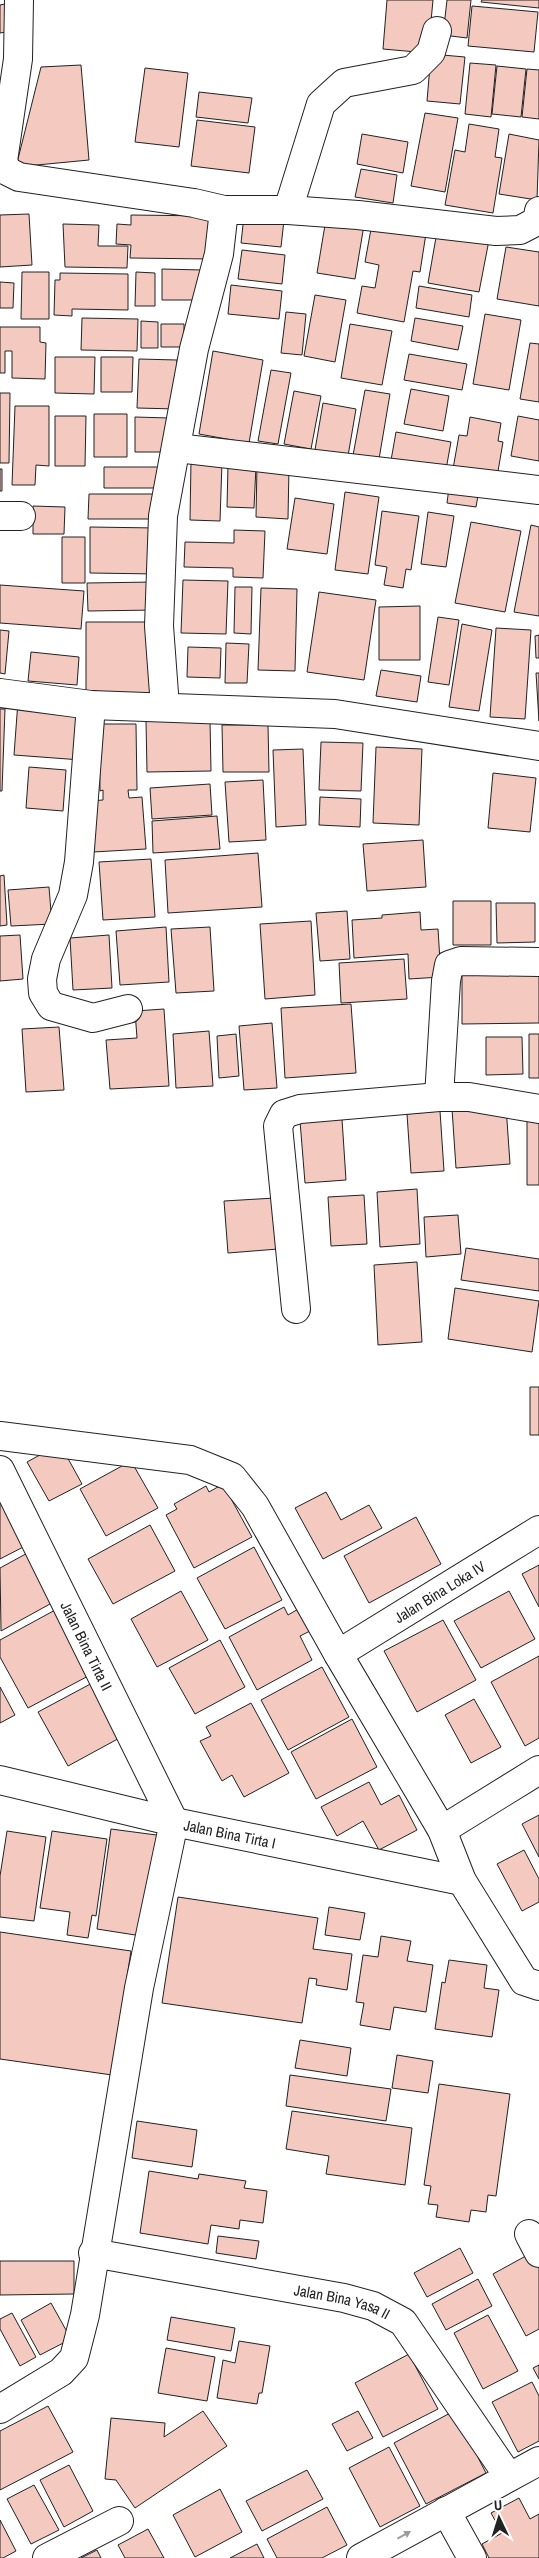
<svg xmlns="http://www.w3.org/2000/svg" width="539" height="2558" viewBox="0 0 539 2558" font-family="'Archivo Narrow',sans-serif">
	<rect width="100%" height="100%" fill="#fff"/>
	<path fill="#f3c9c0" stroke="#222" d="M387,0H433L428,53L383,49Z
		M447,0H471L467,38L443,35Z
		M482,0H539V8L481,2Z
		M5,4L6,32L0,33V5Z
		M472,6L538,12L534,52L468,46Z
		M431,54L465,57L460,104L427,101Z
		M470,63L496,65L491,117L465,114Z
		M81,65L89,160L16,167L41,67Z
		M497,66L526,69L521,117L492,114Z
		M145,68L188,73L179,147L135,142Z
		M527,69L539,70V119L522,117Z
		M199,92L252,98L248,123L196,117Z
		M425,113L458,118L445,192L411,186Z
		M197,120L255,127L249,173L191,166Z
		M469,124L499,129L495,157L502,158L493,213L445,205L455,150L465,152Z
		M362,134L408,142L403,173L357,164Z
		M509,134L539,140L537,200L499,194Z
		M361,169L397,175L393,203L355,197Z
		M29,214L32,265L0,267V215Z
		M131,215L211,216L210,259L130,258L131,245L116,244L117,224L131,225Z
		M244,216L284,220L281,247L241,243Z
		M373,218L427,227L420,272L413,271L404,322L357,313L362,286L375,288L379,265L365,262Z
		M326,219L364,225L355,279L317,273Z
		M63,224L99,225L98,246H128L127,268L65,267Z
		M438,226L490,235L479,292L428,283Z
		M506,247L539,252V306L497,299Z
		M242,250L285,255L282,284L238,279Z
		M162,269L202,270V300H162Z
		M22,272H49V319H21Z
		M136,272L155,273V306H135Z
		M60,273L128,274V310L72,309V316L54,315L55,280H60Z
		M0,282L14,283L13,308H0Z
		M231,285L282,291L279,319L228,314Z
		M419,286L472,295L469,317L416,308Z
		M315,295L346,300L335,362L304,356Z
		M286,312L306,314L302,355L281,353Z
		M485,314L521,320L509,390L473,384Z
		M82,318L138,319L137,351L81,350Z
		M415,318L463,326L458,350L411,341Z
		M141,321L158,322V348H141Z
		M161,324H184V347H161Z
		M350,324L392,331L382,385L341,378Z
		M0,327H40V342L46,343L45,379L12,378V351H5V373H0Z
		M530,343L539,344V402L520,399Z
		M213,351L263,360L249,443L199,434Z
		M409,354L467,364L462,390L404,380Z
		M55,357H95L94,394L55,393Z
		M101,357H133L132,392H101Z
		M139,359L177,360L176,409L137,408Z
		M271,370L291,373L278,444L258,441Z
		M411,389L449,396L443,431L404,424Z
		M365,390L390,394L378,465L352,461Z
		M294,391L321,396L311,449L284,444Z
		M0,393H10L9,463H0Z
		M323,403L356,409L348,456L315,450Z
		M15,406H49V466L36,465L35,485H12Z
		M94,414H127V457H94Z
		M55,416H86L85,466H55Z
		M518,416L539,420V461L511,456Z
		M135,417L169,418V452H135Z
		M470,417L501,423L498,441L503,442L497,477L453,469L459,435L467,436Z
		M396,432L451,442L445,475L390,466Z
		M191,461L222,462L220,521L190,520Z
		M228,465L256,466L254,508L227,507Z
		M257,465L289,467L288,519L256,517Z
		M104,467H161V488H104Z
		M0,469H2V491H0Z
		M450,480L480,484L476,507L447,503Z
		M345,492L379,497L368,574L335,570Z
		M89,494H160L159,519H88Z
		M295,498L334,504L327,554L287,549Z
		M33,506L65,507L64,534H33Z
		M382,511L419,516L411,570L406,569L403,588L384,585L387,567L375,565Z
		M428,512L454,516L446,567L421,564Z
		M471,522L521,531L505,612L455,603Z
		M531,525L539,527V616L514,612Z
		M90,527L157,528V574L90,573Z
		M234,530L265,531L263,578L233,577V568L184,567L185,542L234,543Z
		M62,537H85V583H62Z
		M183,580L228,581L226,634L181,633Z
		M154,582L155,610L88,611L87,583Z
		M0,585L84,591L81,629L0,623Z
		M235,587H252L251,634L234,633Z
		M261,588L297,589L295,671L258,670Z
		M319,592L376,600L364,680L307,672Z
		M420,606V660H379V607Z
		M438,617L459,620L449,685L428,682Z
		M86,622H156V697L86,696Z
		M462,624L492,630L479,711L449,707Z
		M496,628L531,630L525,719L490,717Z
		M0,630L9,631L5,674L0,673Z
		M539,635V658H536L535,636Z
		M226,643L249,644L247,683H225Z
		M188,647L221,648L220,678L187,677Z
		M31,652L79,657L77,685L28,681Z
		M381,670L421,676L417,702L376,696Z
		M536,673H539V721Z
		M18,701L85,706L81,760L14,755Z
		M0,709H5L2,791H0Z
		M210,720L211,771L147,772L146,721Z
		M99,724H136L137,790H128L129,798L142,797L146,849L93,852L89,801L103,800V790L100,791Z
		M222,725H268L269,772H223Z
		M321,742L363,743L361,791L319,790Z
		M376,747L422,749L419,825L373,823Z
		M303,749L306,825L276,827L273,750Z
		M29,767L66,770L63,811L26,808Z
		M493,773L536,778L530,832L488,828Z
		M263,780L266,840L229,842L225,782Z
		M210,784L212,815L152,819L150,788Z
		M320,797L361,799L360,827L319,825Z
		M217,816L220,849L153,853L152,821Z
		M423,840L426,887L367,891L363,844Z
		M258,853L262,907L168,913L165,860Z
		M151,859L155,917L103,920L99,862Z
		M4,875L7,925L0,926V876Z
		M49,887L52,924L11,926L8,890Z
		M453,901H491V945H453Z
		M496,903H535V942L497,943Z
		M347,911L350,959L320,961L316,913Z
		M420,912L421,930L438,929L441,977L409,979L408,954L354,958L352,920L382,918V915Z
		M311,921L315,995L265,999L260,924Z
		M166,927L169,982L120,985L116,931Z
		M210,927L214,991L176,993L171,929Z
		M20,935L23,979L0,981V936Z
		M109,935L112,988L73,990L70,938Z
		M404,959L407,999L341,1003L339,963Z
		M462,975H539V1023L462,1024Z
		M351,1004L356,1073L285,1078L281,1008Z
		M164,1009L169,1086L110,1089L106,1040L137,1038L135,1011Z
		M272,1023L277,1088L244,1090L239,1026Z
		M59,1027L64,1090L26,1092L22,1029Z
		M209,1031L213,1086L176,1088L173,1034Z
		M236,1034L239,1076L219,1078L217,1036Z
		M529,1034H539V1078H529Z
		M486,1037H522L523,1074L486,1075Z
		M506,1106L510,1164L456,1168L452,1109Z
		M440,1111L444,1171L411,1173L407,1114Z
		M527,1117L539,1118V1185H527Z
		M342,1119L346,1180L305,1183L300,1121Z
		M417,1189L420,1244L380,1247L377,1192Z
		M364,1195L367,1244L331,1246L328,1197Z
		M275,1198L278,1249L228,1253L224,1201Z
		M458,1215L461,1254L426,1257L424,1217Z
		M466,1248L539,1259V1291L461,1280Z
		M417,1262L422,1342L378,1345L374,1265Z
		M455,1288L539,1301L532,1352L448,1339Z
		M530,1387H539V1435H530Z
		M60,1444L82,1484L49,1501L27,1462Z
		M131,1461L158,1508L106,1536L80,1489Z
		M223,1484L252,1537L194,1568L166,1515L177,1509L174,1504L206,1486L209,1492Z
		M326,1492L341,1520L369,1505L382,1528L323,1559L295,1508Z
		M0,1495L29,1544L0,1559Z
		M416,1517L441,1564L369,1603L344,1556Z
		M150,1525L175,1571L113,1604L88,1559Z
		M254,1547L282,1600L225,1629L197,1578Z
		M33,1550L59,1599L1,1631L0,1568Z
		M539,1565V1607L522,1574Z
		M181,1591L208,1640L157,1667L131,1619Z
		M509,1591L535,1639L481,1668L454,1621Z
		M284,1607L288,1615L300,1608L312,1630L300,1636L312,1660L257,1690L229,1637Z
		M57,1609L92,1674L28,1708L0,1657V1640Z
		M443,1620L476,1680L417,1712L384,1651Z
		M220,1640L245,1687L195,1714L169,1668Z
		M539,1656V1738L525,1746L491,1682Z
		M322,1667L349,1717L288,1750L261,1700Z
		M96,1681L125,1735L68,1766L38,1712Z
		M0,1687L15,1715L0,1723Z
		M474,1699L501,1747L471,1763L445,1715Z
		M251,1703L289,1773L244,1797L232,1775L222,1781L200,1741L211,1736L206,1727Z
		M352,1719L377,1767L316,1799L291,1752Z
		M369,1782L381,1805L399,1795L417,1830L379,1850L363,1821L337,1836L321,1807Z
		M539,1815V1857L522,1824Z
		M111,1829L164,1836L148,1937L97,1929Z
		M7,1831L46,1837L34,1921L0,1917V1876Z
		M52,1831L107,1839L96,1916L92,1915L88,1938L67,1935L70,1912L40,1908Z
		M524,1850L539,1879V1902L522,1911L497,1864Z
		M178,1897L318,1918L313,1949L352,1954L347,1990L316,1985L317,1979L309,1978L302,2023L162,2003Z
		M329,1907L365,1913L360,1940L325,1935Z
		M0,1932L131,1951L112,2075L0,2059Z
		M381,1936L411,1941L407,1961L433,1965L426,2012L394,2007L390,2030L360,2025L364,2003L356,2002L363,1955L378,1957Z
		M449,1960L487,1965L484,1988L499,1990L492,2037L435,2029L442,1982L445,1983Z
		M300,2040L351,2048L347,2076L295,2068Z
		M397,2055L433,2061L428,2093L392,2088Z
		M290,2075L391,2089L386,2121L286,2106Z
		M439,2084L510,2094L496,2196L488,2195L486,2212L471,2210L469,2222L436,2217L438,2205L428,2204L431,2186L424,2185Z
		M292,2111L412,2128L405,2185L326,2174L329,2156L286,2149Z
		M137,2121L197,2130L192,2167L132,2158Z
		M149,2171L198,2179L199,2174L246,2181L244,2188L267,2191L263,2223L240,2220L239,2229L211,2225L208,2244L140,2233Z
		M218,2236L259,2241L256,2259L216,2253Z
		M460,2248L473,2273L427,2297L414,2273Z
		M533,2252L539,2263V2329L526,2336L493,2274Z
		M0,2261H74V2294L0,2295Z
		M478,2279L492,2306L446,2330L432,2304Z
		M51,2303L71,2339L40,2355L21,2320Z
		M12,2313L36,2357L20,2366L0,2329V2319Z
		M488,2315L518,2371L483,2389L454,2333Z
		M171,2317L235,2328L231,2351L167,2340Z
		M239,2341L270,2346L262,2393H259L257,2404L217,2398L223,2360L235,2363Z
		M166,2348L215,2357L207,2401L158,2393Z
		M409,2354L438,2409L383,2437L355,2383Z
		M539,2365V2379L533,2368Z
		M532,2382L539,2396V2441L518,2452L492,2402Z
		M48,2406L73,2452L0,2490V2431Z
		M203,2411L227,2446L135,2508L116,2480L105,2479L111,2418L165,2423L164,2437Z
		M358,2411L373,2438L347,2451L332,2424Z
		M454,2411L486,2473L426,2504L394,2443Z
		M389,2447L420,2506L380,2527L349,2468Z
		M69,2465L93,2511L64,2527L40,2480Z
		M307,2470L323,2499L262,2531L246,2501Z
		M34,2485L59,2530L31,2544L7,2499Z
		M220,2489L242,2532L195,2557L173,2515Z
		M519,2498L530,2519L539,2514V2558H489L482,2544L502,2533L491,2513Z
		M327,2507L347,2545L322,2558H277L267,2539Z
		M0,2520L16,2551L3,2558H0Z
		M148,2529L164,2558H125L118,2545Z
		M257,2544L264,2558H230Z
		M97,2550L101,2558H81Z"/>
	<g fill="none" stroke-linecap="round" stroke-linejoin="round">
		<defs>
			<g id="street">
				<path d="M19,0L18,59L3,161L7,171L19,177L194,203L224,210H288L358,215L496,231L520,230L537,221L539,211"/>
				<path d="M288,210L321,104L344,83L413,70L431,52L437,31"/>
				<path d="M177,448L539,490"/>
				<path d="M0,516H21"/>
				<path d="M0,693L91,705L335,714L539,746"/>
				<path d="M91,705L79,862L73,895L46,959L42,979L43,993L51,1006L93,1018L128,1009"/>
				<path d="M165,707L159,626L163,516L194,349L219,254L224,210"/>
				<path d="M539,962L461,961L449,965L446,981L439,1097H469L539,1109"/>
				<path d="M296,1309L278,1126L284,1114L300,1109L439,1097"/>
				<path d="M0,1436L190,1460L232,1477L255,1506L338,1654L442,1830L462,1881L524,1981L539,1986"/>
				<path id="s1" d="M0,1470L174,1822L139,1988L85,2315L74,2358L61,2372L0,2409"/>
				<path id="s2" d="M338,1654L539,1530"/>
				<path id="s3" d="M0,1780L174,1822L462,1881"/>
				<path d="M442,1830L539,1770"/>
				<path d="M529,2234L539,2253"/>
				<path id="s4" d="M93,2253L344,2298L373,2306L403,2322L509,2477"/>
				<path d="M446,2511L472,2558"/>
				<path d="M47,2558L119,2521"/>
				<path d="M361,2558L539,2461"/>
			</g>
		</defs>
		<use href="#street" stroke="#222" stroke-width="30"/>
		<use href="#street" stroke="#fff" stroke-width="28"/>
	</g>
	<defs><path id="oneway-solid" d="M-6-.8H1V-3.2L6.5 0L1 3.2V.8H-6Z" transform="scale(1.25)"/></defs>
	<use fill="#9c9c9c" href="#oneway-solid" transform="translate(404 2535) rotate(-29)"/>
	<g text-anchor="middle" dominant-baseline="central" stroke-width="4" stroke-linejoin="round" paint-order="stroke">
		<g font-size="15" fill="#222" stroke="#fff">
			<text stroke="none"><textPath href="#s2" startOffset="119">Jalan Bina Loka IV</textPath></text>
			<text stroke="none"><textPath href="#s1" startOffset="196">Jalan Bina Tirta II</textPath></text>
			<text stroke="none"><textPath href="#s3" startOffset="236">Jalan Bina Tirta I</textPath></text>
			<text stroke="none"><textPath href="#s4" startOffset="254">Jalan Bina Yasa II</textPath></text>
		</g>
	</g>
	<g transform="translate(499 2518) rotate(356)" stroke="#ffffff" stroke-width="4" paint-order="stroke">
	<path d="M0-4L9 19L0 12L-9 19Z" fill="#222222"/>
	<text y="-8" font-size="14" font-weight="bold" text-anchor="middle" fill="#222222">U</text>
	</g>
</svg>
